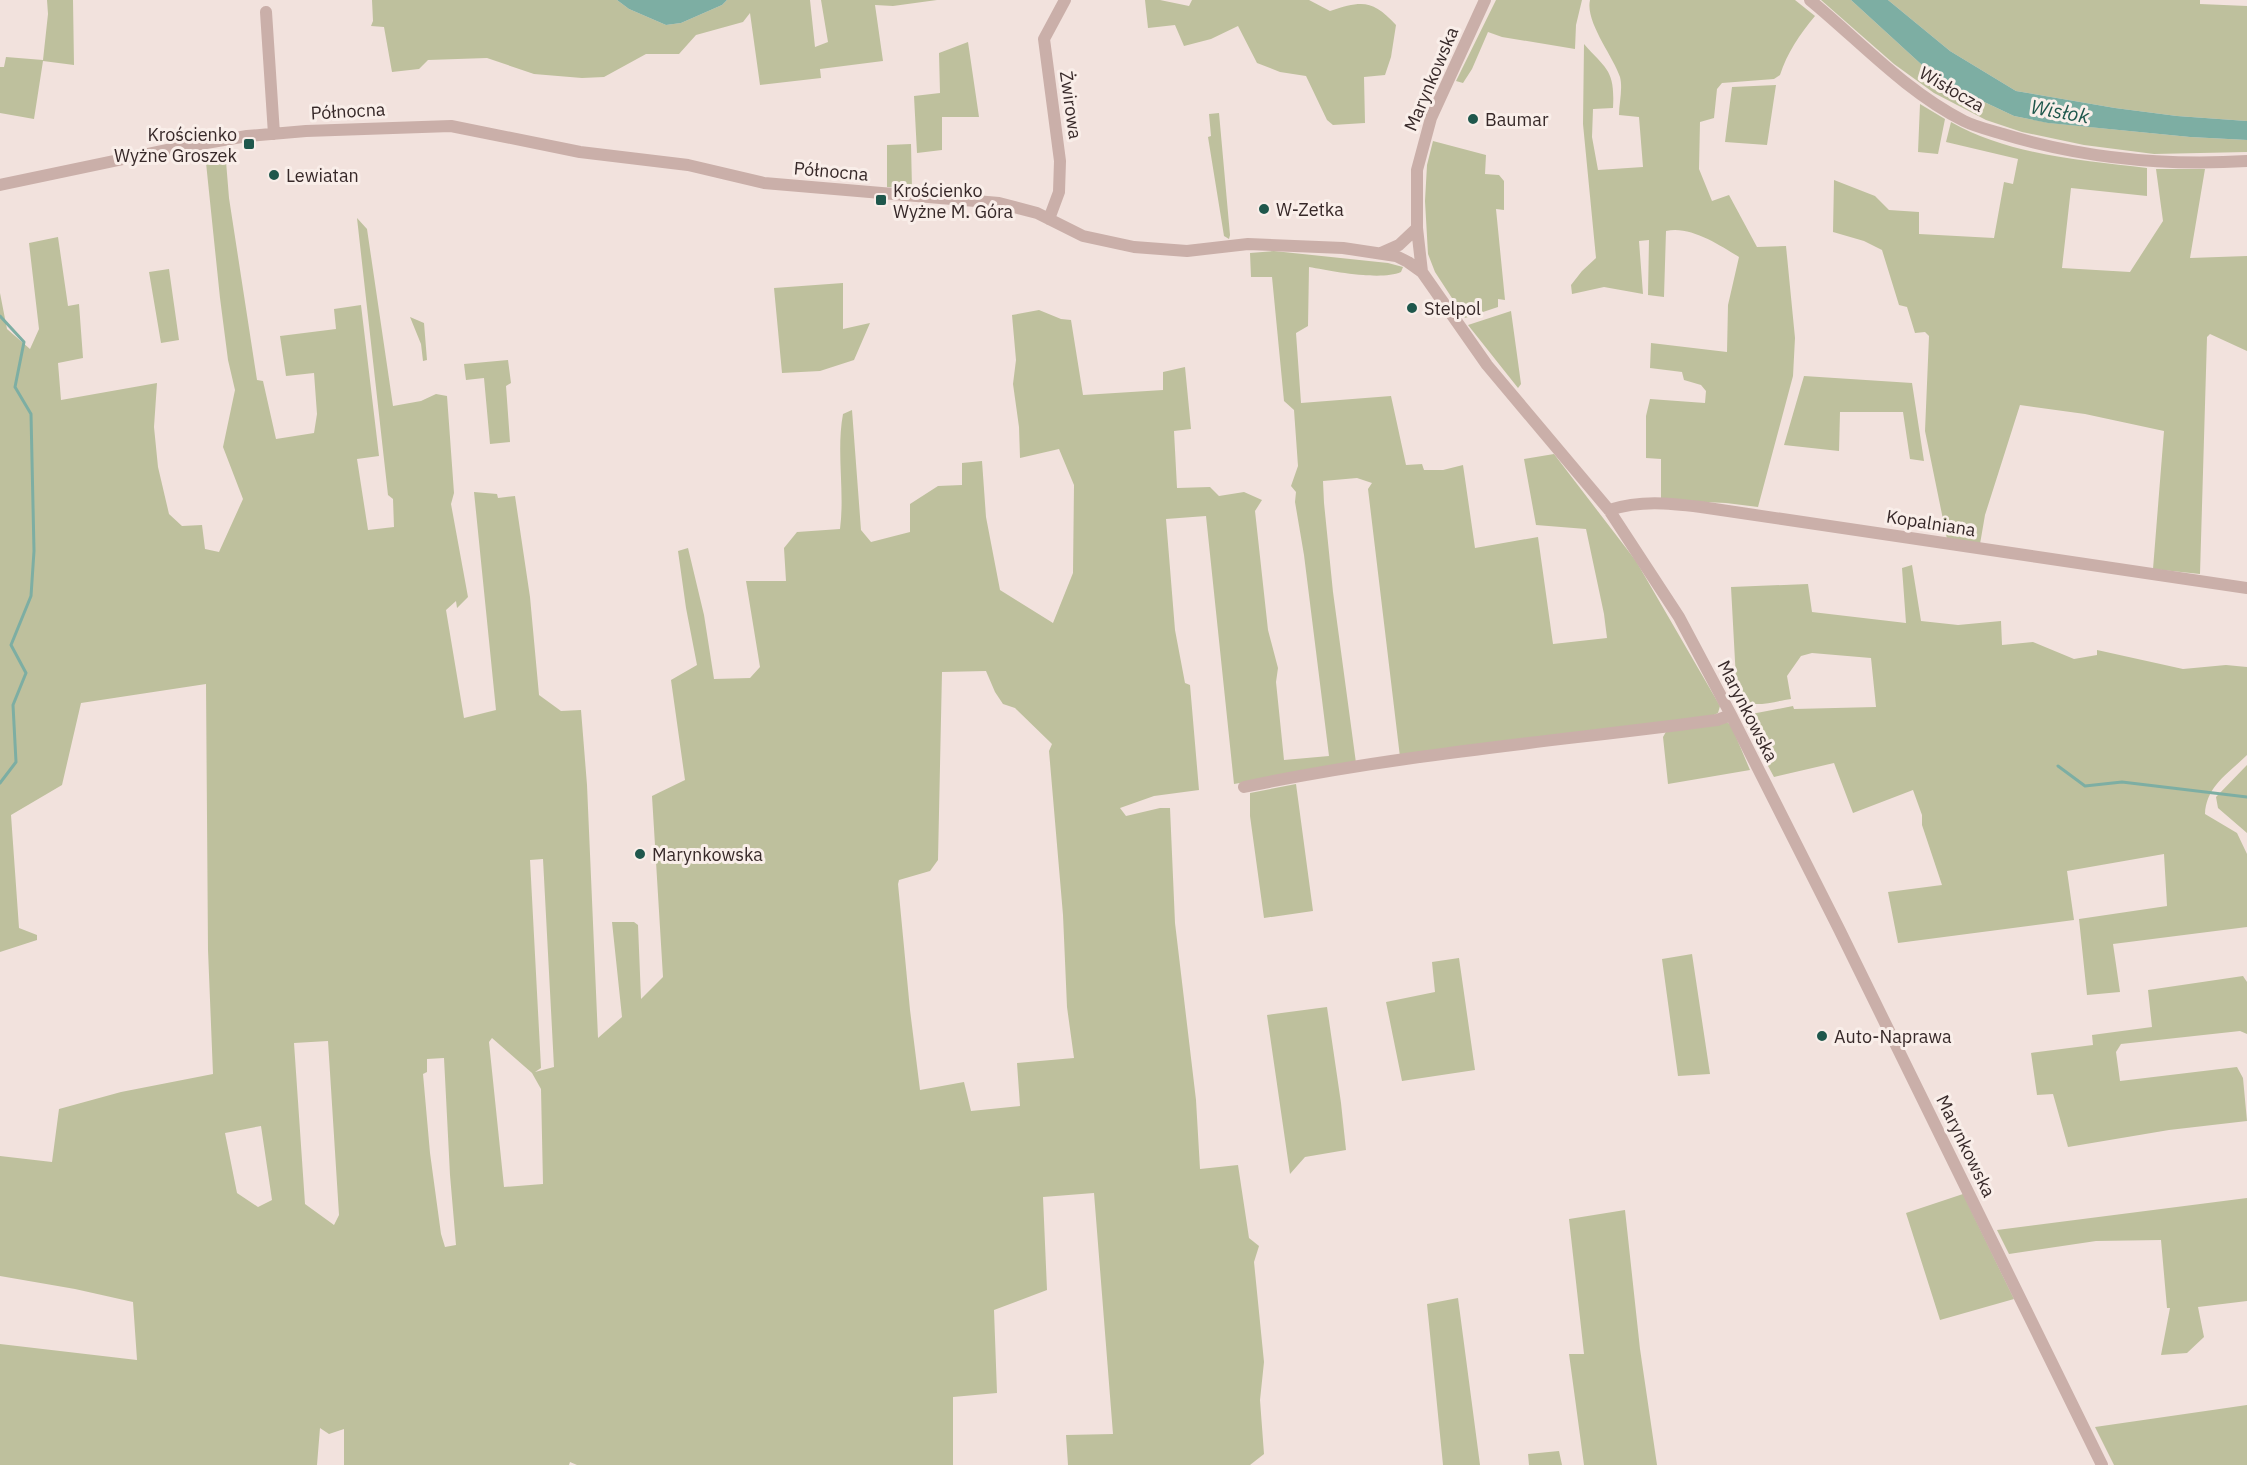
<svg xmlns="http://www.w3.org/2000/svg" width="2247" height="1465" viewBox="0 0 2247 1465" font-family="'IBM Plex Sans',sans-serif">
	<rect width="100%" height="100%" fill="#f2e2dd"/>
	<path fill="#bec09d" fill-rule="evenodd" d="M47,0H73L74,65L43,61L34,119L0,113V67H4L6,57L43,60L48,14Z
		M372,0H617L629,9L666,25L681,23L722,5L727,0H810L815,47L828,42L821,0H937L893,6L875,5L883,61L820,69L821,78L760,85L750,13L743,22L696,35L679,54H646L604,77L582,78L534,74L487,58L428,60L419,69L392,72L384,27L371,26L373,21Z
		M1145,0H1160L1189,6L1192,0H1309L1330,11C1363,0 1373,0 1396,25L1391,57L1385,75L1364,77L1365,123L1333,125L1327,120L1306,76L1280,72L1257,63L1238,26L1211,39L1184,46L1175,25L1148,28Z
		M1496,0H1582L1576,25L1575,49L1502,37L1488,32L1472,69L1463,83L1456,81Z
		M1590,0H1795L1815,16C1800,34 1787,53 1780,75L1774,79L1722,83L1717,89L1714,118L1700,122L1699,169L1712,201L1729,195L1757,247L1786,246L1795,338L1793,376L1758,507L1726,503L1661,500V459L1646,458V416L1650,399L1705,403L1706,391L1701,385L1684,380L1682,372L1650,368L1651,343L1727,352L1728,305L1739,257C1720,245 1689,225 1666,231L1664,297L1648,295L1649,240L1639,241L1643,294L1604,287L1572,294L1571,285L1582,271L1596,258L1583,124L1584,44C1607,70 1615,70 1613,108L1593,109L1592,137L1598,170L1643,167L1639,117L1619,115C1619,103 1623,89 1620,77C1613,56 1585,22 1590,0Z
		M1821,0H1851L1922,65L1961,91L2014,116L2049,123L2190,137L2247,140V152L2154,154L2084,145L2022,132L1986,120L1934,93L1894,64Z
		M1888,0H2200V4L2247,6V121L2177,116L2115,108L2016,91L1950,51Z
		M968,42L979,117H942V150L917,153L914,96L940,93L939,53Z
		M1776,85L1767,145L1725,142L1732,87Z
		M1920,104L1945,119L1938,154L1918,152Z
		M1219,113L1230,235L1229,239L1224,236L1208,137L1211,136L1209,114Z
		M1951,122C2009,155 2081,160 2147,168V196L2071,188L2062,268L2130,272L2163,221L2156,169H2205L2190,258L2247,256V351L2210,334L2207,337L2200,574L2153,569L2164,431L2085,414L2020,405L1985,515L1980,544L1947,539L1925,431L1929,336L1925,332L1915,333L1907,307L1899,305L1882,250L1864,241L1833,232L1834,180L1875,196L1889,210L1919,212V234L1994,238L2004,182L2013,184L2018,159L1946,142Z
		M1433,141L1486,155L1485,174L1499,175L1504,181V210L1496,209L1505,300L1498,299V307L1465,318L1435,272L1428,254L1425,201L1427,165Z
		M911,144L912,189L887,187V145Z
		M225,149L229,198L257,380L263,381L276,439L314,433L317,414L314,373L286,376L280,336L336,329L334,309L361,305L379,456L357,459L368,530L394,527L393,499L388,495L357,218L367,229L393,406L421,401L436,394L447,396L454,493L451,504L468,597L457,608L456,601L446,610L464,718L496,710L474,492L497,494L498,498L515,496L530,597L539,695L561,711L581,710L587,785L598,1038L622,1017L612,922H634L638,925L641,999L663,977L652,796L685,780L671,680L697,665L686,608L678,551L688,548L704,615L714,679L750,678L760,667L746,581H786L784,548L797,532L840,529C845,491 836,452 843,414L852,410L861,530L871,542L910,532V504L938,486L962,485V463L982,461L986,517L1000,590L1053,623L1073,573L1074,485L1059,449L1020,458L1019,427L1013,384L1016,360L1012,315L1039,310L1061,319L1071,320L1083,395L1163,390V372L1185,367L1191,429L1174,431L1177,488L1210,487L1219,496L1244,492L1262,500L1255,511L1268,630L1278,668L1276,682L1284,760L1329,756L1304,555L1295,502L1296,492L1291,486L1298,466L1294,410L1284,401L1272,277H1251L1250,253L1274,251L1388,263L1403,267L1401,272C1380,281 1332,271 1309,267L1308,326L1296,333L1301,403L1391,396L1406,465L1422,464L1424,470H1443L1463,465L1475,548L1538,537L1553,644L1607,638L1604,614L1586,529L1536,525L1524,459L1554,454L1636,561L1720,706L1718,713L1712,716L1400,757L1368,489L1372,483L1357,478L1323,481L1324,503L1333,592L1356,763L1234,784L1206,516L1166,519L1175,630L1185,683L1190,685L1199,790L1154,796L1120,808L1126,816L1160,808H1170L1175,923L1196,1100L1200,1169L1238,1165L1249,1238L1259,1246L1254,1262L1264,1362L1260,1400L1264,1454L1250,1465H1068L1066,1435L1113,1434L1094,1193L1043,1197L1047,1290L994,1310L997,1393L953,1397V1465H577L570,1462L569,1465H344V1429L329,1434L320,1428L317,1465H0V1344L137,1360L133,1302L75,1289L0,1276V1156L52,1162L59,1109L121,1092L213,1074L208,950L206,684L81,703L62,785L11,815L19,928L37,935V940L0,952V293L7,329L30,349L39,329L29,243L58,237L68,306L79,304L83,358L58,363L61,400L157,383L154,427L158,467L169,514L182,526L202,525L205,549L219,552L243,499L223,447L235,390L228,360L220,298L205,153ZM986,671L995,692L1003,704L1015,708L1052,744L1049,751L1063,915L1067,1007L1074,1058L1017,1063L1020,1106L971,1111L964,1082L920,1090L910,1010L898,884L899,880L930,871L938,860L942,672ZM543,859L554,1067L535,1072L541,1068L530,860ZM492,1038L532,1073L541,1089L543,1184L504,1187L489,1042ZM328,1041L339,1215L334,1225L305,1204L294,1043ZM444,1058L450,1175L456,1245L445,1247L441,1234L430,1153L423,1074L427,1072V1059ZM261,1126L272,1200L258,1207L237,1193L225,1133Z
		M169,269L179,340L161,343L149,272Z
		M843,283V329L870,323L854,360L820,371L782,373L774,288Z
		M1511,311L1521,384L1518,388L1468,325Z
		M410,317L424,323L427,360L423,361L421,344Z
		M508,360L511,383L506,386L510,442L490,444L484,378L466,380L464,364Z
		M1804,376L1912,383L1924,461L1910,459L1903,412H1840L1839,451L1784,445Z
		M1912,565L1921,621L1958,625L2001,621L2002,645L2033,642L2074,659L2097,655V650L2183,669L2226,665L2247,667V755C2229,773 2206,786 2205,814L2237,833L2247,854V927L2113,944L2120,992L2087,995L2079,919L2167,906L2164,854L2067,871L2074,920L1898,943L1888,892L1942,885L1922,825V815L1913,790L1853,813L1834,763L1774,777L1741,716L1793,706L1794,709L1876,707L1871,658L1812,653L1801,656L1787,676L1791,699C1775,701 1750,710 1737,698L1731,587L1808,584L1812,612L1906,623L1902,568Z
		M1727,722L1731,725L1750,770L1668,784L1663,737L1667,730Z
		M2247,765V833L2218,808L2216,797Z
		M1296,784L1313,911L1264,918L1250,816V793Z
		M1692,954L1710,1074L1678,1076L1662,959Z
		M1459,958L1475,1070L1402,1081L1386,1002L1435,992L1432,962Z
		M2243,976L2247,982V1034L2240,1031L2121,1044L2116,1052L2120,1081L2237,1067L2243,1078L2247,1121L2169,1130L2068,1147L2053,1094L2037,1095L2031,1053L2093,1045L2092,1035L2152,1027L2148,990Z
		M1327,1007L1341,1103L1346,1150L1305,1157L1290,1174L1267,1015Z
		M1963,1194L2014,1299L1940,1320L1906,1213Z
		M2247,1198V1301L2198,1307L2204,1337L2187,1353L2161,1355L2170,1308H2167L2161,1240L2096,1241L2009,1254L1997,1230Z
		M1625,1210L1640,1349L1657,1465H1584L1569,1354H1584L1569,1219Z
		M1458,1298L1480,1465H1443L1427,1304Z
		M2247,1405V1465H2114L2095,1427Z
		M1559,1451L1562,1465H1529L1528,1454Z"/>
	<path fill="#7daea3" d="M617,0H727L722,5L681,23L666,25L629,9Z
		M1851,0H1888L1950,51L2016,91L2115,108L2177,116L2247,121V140L2190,137L2048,123L2014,116L1961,91L1922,65Z"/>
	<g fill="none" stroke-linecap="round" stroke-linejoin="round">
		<path stroke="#7daea3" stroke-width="3" d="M0,316L24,342L15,387L31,414L34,551L31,596L11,645L26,673L13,705L16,762L0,783
			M2058,766L2085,786L2122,782L2247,797"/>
		<path stroke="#caafa9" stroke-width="12" d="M1485,0L1431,118L1417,170V228L1422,272L1487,365L1609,510L1679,617L1731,715L1839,929L2102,1465
			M1810,0C1860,41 1905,91 1964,121C1976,127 1990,130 2003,134C2082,158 2165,166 2247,161
			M266,12L274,134
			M0,185L171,149L247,136L306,131L451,126L580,152L688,165L764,183L999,203L1037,213L1083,236L1134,247L1187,251L1248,244L1343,248L1396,256L1408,262L1422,272
			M1049,219L1059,192L1060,161L1044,39L1065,0
			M1381,253L1399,245L1417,228
			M1609,510C1641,500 1668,503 1701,507L2247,588
			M1244,787C1400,754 1559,741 1717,720L1731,715"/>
	</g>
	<g fill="#1f574c" stroke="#f9eee9" stroke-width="2">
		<circle cx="1473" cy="119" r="6"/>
		<rect x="243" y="138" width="12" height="12" rx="3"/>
		<circle cx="274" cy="175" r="6"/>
		<rect x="875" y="194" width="12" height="12" rx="3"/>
		<circle cx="1264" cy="209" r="6"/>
		<circle cx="1412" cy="308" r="6"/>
		<circle cx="640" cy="854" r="6"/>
		<circle cx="1822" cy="1036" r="6"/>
	</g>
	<g text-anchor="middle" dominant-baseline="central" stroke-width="6" stroke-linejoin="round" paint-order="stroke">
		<g font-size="18" fill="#372929" stroke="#f9eee9">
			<text transform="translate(1431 79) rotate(-67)">Marynkowska</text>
			<text transform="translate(1952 89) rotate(30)">Wisłocza</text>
			<text transform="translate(1071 105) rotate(82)">Żwirowa</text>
			<text transform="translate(348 111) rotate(-3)">Północna</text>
			<text transform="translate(831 171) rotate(5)">Północna</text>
			<text transform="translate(1931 523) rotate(9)">Kopalniana</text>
			<text transform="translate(1748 711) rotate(63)">Marynkowska</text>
			<text transform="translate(1966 1146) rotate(64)">Marynkowska</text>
		</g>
		<g font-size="18" fill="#372929" stroke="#f9eee9" text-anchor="start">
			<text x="1485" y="119">Baumar</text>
			<text x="237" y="134" text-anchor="end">Krościenko<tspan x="237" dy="21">Wyżne Groszek</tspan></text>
			<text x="286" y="175">Lewiatan</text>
			<text x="893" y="190">Krościenko<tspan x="893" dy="21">Wyżne M. Góra</tspan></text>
			<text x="1276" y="209">W-Zetka</text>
			<text x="1424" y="308">Stelpol</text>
			<text x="652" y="854">Marynkowska</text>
			<text x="1834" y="1036">Auto-Naprawa</text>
		</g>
		<g font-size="20" font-style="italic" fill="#1f574c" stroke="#f9eee9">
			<text transform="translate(2060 111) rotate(10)">Wisłok</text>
		</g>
	</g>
</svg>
